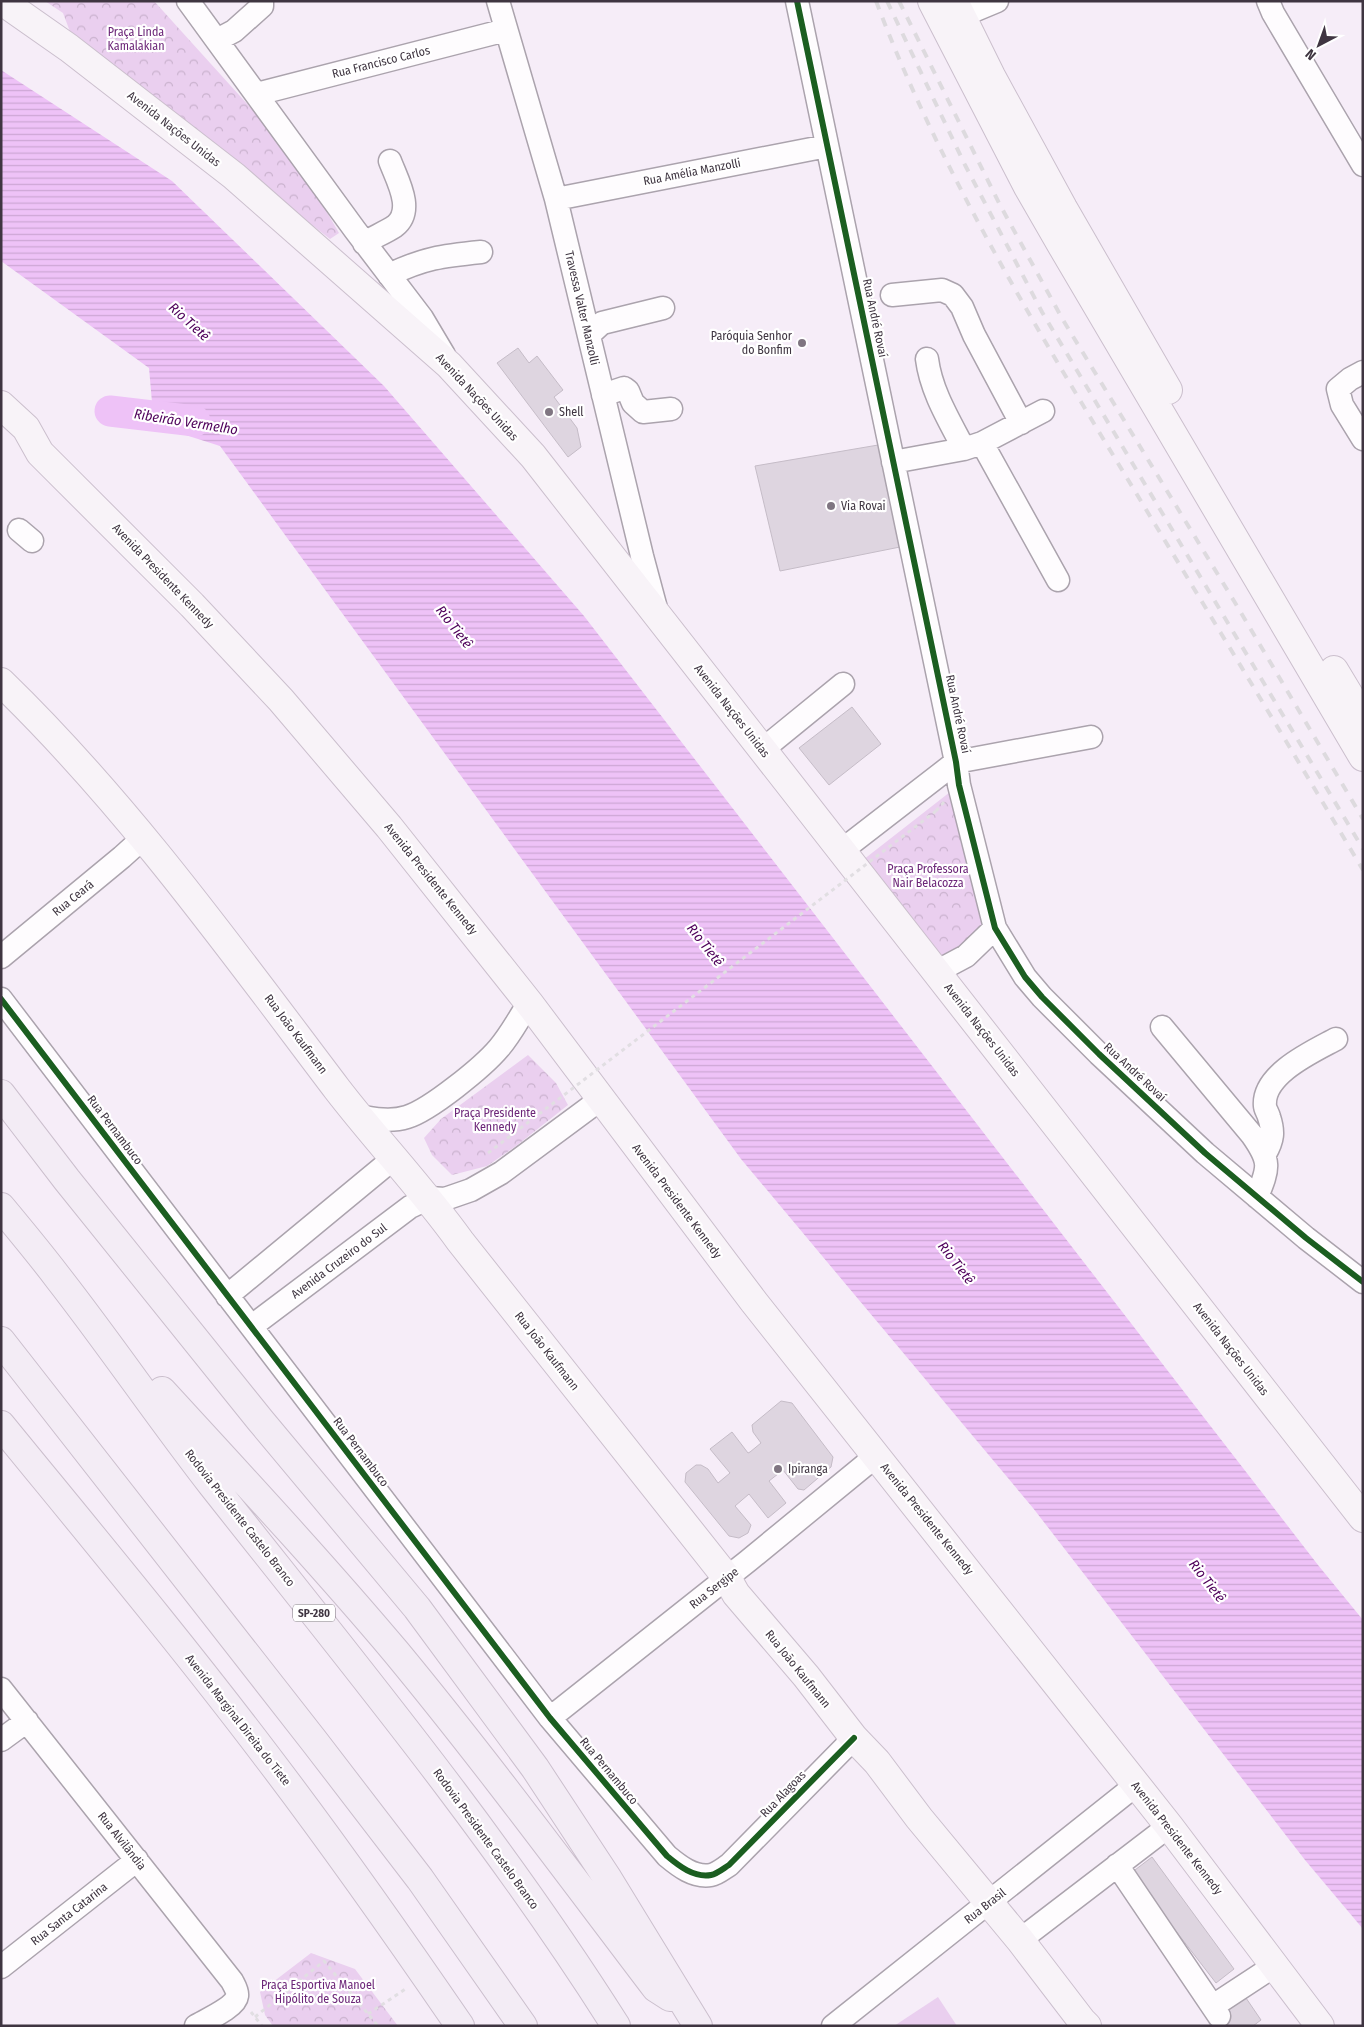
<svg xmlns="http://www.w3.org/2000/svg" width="1364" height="2027" viewBox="0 0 1364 2027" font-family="'Fira Sans Condensed',sans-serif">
	<defs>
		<pattern id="forest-crowns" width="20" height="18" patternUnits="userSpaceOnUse" patternTransform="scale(1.25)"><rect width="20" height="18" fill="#eacfef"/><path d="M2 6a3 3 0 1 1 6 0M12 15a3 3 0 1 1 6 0" fill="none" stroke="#cab2ce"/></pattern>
		<pattern id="water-rules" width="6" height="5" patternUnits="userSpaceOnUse" patternTransform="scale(1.25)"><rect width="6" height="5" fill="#eec2f7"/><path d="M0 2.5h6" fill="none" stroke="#cda7d5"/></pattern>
	</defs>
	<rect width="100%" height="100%" fill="#f6edf8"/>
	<path fill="url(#forest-crowns)" d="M45,1H154L295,157L339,233L330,239L72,37L63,13Z
		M959,785L995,928L936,972L854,867Z
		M528,1055L556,1083L568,1105L516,1146L487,1166L452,1175L432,1155L424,1138L441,1119Z
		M311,1953L355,1969L398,2026H273L265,2015L260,1992Z"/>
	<path fill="#eacfef" d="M938,1997L957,2026H894Z"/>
	<path fill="url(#water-rules)" d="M1,70L172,181L384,386L584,616L1318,1565L1363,1620V1929L1305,1860L1033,1508L741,1159L220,446L154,425L149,368L1,261Z"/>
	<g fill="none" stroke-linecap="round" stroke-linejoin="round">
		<path stroke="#eec2f7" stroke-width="31" d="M110,411L195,421"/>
	</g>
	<path fill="#ded5e0" stroke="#c5bcc7" d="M518,348L529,363L537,356L563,390L554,397L577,428L581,447L568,457L497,363Z
		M884,444L905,546L780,571L755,466Z
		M852,707L881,744L829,785L799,748Z
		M781,1401L792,1403L833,1457L831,1467L804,1490L798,1489L783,1470L769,1481L786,1503L768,1518L749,1494L735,1506L751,1525L748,1533L739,1538L729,1536L685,1482L686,1473L696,1465H701L708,1469L718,1483L730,1473L710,1449L732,1432L748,1453L750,1452L761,1443L753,1432L752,1425Z
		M1152,1857L1234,1969L1216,1983L1131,1873Z
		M1246,1998L1261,2020L1253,2026H1211L1209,2023Z"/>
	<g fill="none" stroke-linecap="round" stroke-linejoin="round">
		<defs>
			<path id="minor" d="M188,1L355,230L422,318L444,355
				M498,1L556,199L642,556L657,612
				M797,1L956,762L959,785L995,928L1025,977L1042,997L1099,1054L1205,1153L1306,1238L1363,1282
				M1268,1L1273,13L1363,165
				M961,16L997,1
				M217,40L234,31L262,6V1
				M257,94L506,30
				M556,199L827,146
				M364,243C374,237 386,232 395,226C415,210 397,180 390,161
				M389,275C424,258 442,256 481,252
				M892,295L942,290L953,295L962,307L974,335L1021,423
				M589,335L602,323L663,308
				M927,359C931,391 949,420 964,449
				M1363,372L1350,379L1338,389L1342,405L1363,439
				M603,395L624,388L628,391L633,403L643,412L671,409
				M982,443L1058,580
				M893,462L964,449L982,443L1043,411
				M19,530L32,541
				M762,750L843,684
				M841,851L956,762L1091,737
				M1,957L122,857L143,838
				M936,972L966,956L995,928
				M1,999L550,1718L667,1856C679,1866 694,1878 711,1875C717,1874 724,1868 729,1865L854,1738
				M1162,1027L1252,1135C1271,1162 1269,1167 1257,1197
				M358,1116C374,1119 391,1122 407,1117C430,1110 483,1067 499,1048C511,1034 519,1018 529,1003
				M1265,1154C1273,1140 1274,1132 1269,1117C1268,1113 1265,1109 1265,1106C1262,1074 1314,1051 1336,1039
				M227,1296L394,1158
				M252,1326L410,1207L429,1198L445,1199L471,1190L501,1173L601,1099
				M1,1689L232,1981C234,1985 238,1991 237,1996C236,2007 206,2020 196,2026
				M550,1718L748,1561L876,1456
				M1,1740L27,1721
				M1117,1865L1219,2016
				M1020,1940L1169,1826
				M1,1967L137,1860
				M1213,2006L1274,1966
				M833,2026L1136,1785"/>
			<path id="major" d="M2,1L69,48L234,176L449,365L533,456L1363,1518
				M932,1L1028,187L1062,246L1363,757
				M954,1L991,76L1063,208L1168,390
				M1,405L26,428L40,453L192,605L281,700L389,827L529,1003L754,1302L1169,1826L1320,2026
				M1334,670L1363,718
				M1,682C127,804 231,949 337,1089C377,1141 422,1188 460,1241L727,1578L736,1594L806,1676L854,1738L877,1762L919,1818L1020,1940L1082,2021L1087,2026"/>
			<path id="highway" d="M1,1094L67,1180L260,1420L417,1608L535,1768L608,1879L698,2026
				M1,1207C21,1231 41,1255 59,1279C112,1347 160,1418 213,1486C352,1662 496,1836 616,2026
				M1,1341L314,1741L420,1879L523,2026
				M162,1391C241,1477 321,1563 396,1652C486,1761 570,1875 656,1988L670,1997
				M1,1425C90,1534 180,1642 265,1754C333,1843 397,1934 460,2026"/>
		</defs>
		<use href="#minor" stroke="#aba3ad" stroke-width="25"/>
		<use href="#major" stroke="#cbbfcd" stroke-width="30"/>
		<use href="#highway" stroke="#cbbfcd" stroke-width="30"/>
		<path stroke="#e1dee2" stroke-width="3" stroke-dasharray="4 4" stroke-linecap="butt" d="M936,811L944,802
			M251,2012L262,2026
			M368,2014L407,1988
			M255,2017L324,1961L378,2026"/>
		<use href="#minor" stroke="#fefcfe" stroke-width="22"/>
		<use href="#major" stroke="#f8f3f8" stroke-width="28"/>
		<use href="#highway" stroke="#f3ecf5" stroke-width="28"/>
		<path stroke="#dddade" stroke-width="4" stroke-dasharray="9 9" stroke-linecap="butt" d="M876,1C940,171 1039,333 1133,488C1210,615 1287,742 1363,870
			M887,1L965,165L1042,312L1363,849
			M899,1L1000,205L1063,320L1234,601L1363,819"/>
		<path stroke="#e1dee2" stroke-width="3" stroke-dasharray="4 4" stroke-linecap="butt" d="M488,1153L936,811"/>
		<defs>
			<path id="cycleway" d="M797,1L956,762L959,785L995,928L1025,977L1042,997L1099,1054L1205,1153L1306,1238L1363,1282
				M1,999L550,1718L667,1856C679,1866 694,1878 711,1875C717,1874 724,1868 729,1865L854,1738"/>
		</defs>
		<use href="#cycleway" stroke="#fff" stroke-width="9"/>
		<use href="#cycleway" stroke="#1b5e20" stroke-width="6"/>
	</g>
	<g fill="#7f7581" stroke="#fff" stroke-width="2">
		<circle cx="802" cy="343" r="5"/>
		<circle cx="549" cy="412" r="5"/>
		<circle cx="831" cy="506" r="5"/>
		<circle cx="778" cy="1469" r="5"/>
	</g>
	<g text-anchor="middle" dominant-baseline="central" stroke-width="4.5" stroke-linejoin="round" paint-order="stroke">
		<rect fill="#fff" stroke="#79727a" stroke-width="1" x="293" y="1604.5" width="42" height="17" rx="4"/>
		<g font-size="11" font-weight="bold" fill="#3f3541">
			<text x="314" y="1613">SP-280</text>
		</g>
		<g font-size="12" fill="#6c2678" stroke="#fff">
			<text x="136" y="32">Praça Linda<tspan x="136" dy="14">Kamalakian</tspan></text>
			<text x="928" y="869">Praça Professora<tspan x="928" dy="14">Nair Belacozza</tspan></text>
			<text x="495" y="1113">Praça Presidente<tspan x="495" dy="14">Kennedy</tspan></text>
			<text x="318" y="1985">Praça Esportiva Manoel<tspan x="318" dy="14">Hipólito de Souza</tspan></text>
		</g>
		<g font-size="12" fill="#3f3541" stroke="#fff">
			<text transform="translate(381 62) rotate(-14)">Rua Francisco Carlos</text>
			<text transform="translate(174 129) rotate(38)">Avenida Nações Unidas</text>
			<text transform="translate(692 172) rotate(-11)">Rua Amélia Manzolli</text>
			<text transform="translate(582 308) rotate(77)">Travessa Valter Manzolli</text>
			<text transform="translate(875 318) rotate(78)">Rua André Rovaí</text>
			<text transform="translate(477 397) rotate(47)">Avenida Nações Unidas</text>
			<text transform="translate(163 576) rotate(46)">Avenida Presidente Kennedy</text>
			<text transform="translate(732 711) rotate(52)">Avenida Nações Unidas</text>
			<text transform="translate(958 714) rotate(78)">Rua André Rovaí</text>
			<text transform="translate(431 879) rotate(51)">Avenida Presidente Kennedy</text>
			<text transform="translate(73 898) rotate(-39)">Rua Ceará</text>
			<text transform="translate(982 1030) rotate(52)">Avenida Nações Unidas</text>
			<text transform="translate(296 1034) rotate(53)">Rua João Kaufmann</text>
			<text transform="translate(1135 1072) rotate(43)">Rua André Rovaí</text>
			<text transform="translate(115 1130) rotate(53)">Rua Pernambuco</text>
			<text transform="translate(677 1201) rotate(53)">Avenida Presidente Kennedy</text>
			<text transform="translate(339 1261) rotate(-37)">Avenida Cruzeiro do Sul</text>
			<text transform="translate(1231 1349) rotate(52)">Avenida Nações Unidas</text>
			<text transform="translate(547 1351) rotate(52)">Rua João Kaufmann</text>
			<text transform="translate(361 1452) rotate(53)">Rua Pernambuco</text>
			<text transform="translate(240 1518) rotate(52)">Rodovia Presidente Castelo Branco</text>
			<text transform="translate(927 1519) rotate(51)">Avenida Presidente Kennedy</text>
			<text transform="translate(714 1588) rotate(-38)">Rua Sergipe</text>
			<text transform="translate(798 1669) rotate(51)">Rua João Kaufmann</text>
			<text transform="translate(238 1720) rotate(52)">Avenida Marginal Direita do Tiete</text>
			<text transform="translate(609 1771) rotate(50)">Rua Pernambuco</text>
			<text transform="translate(783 1794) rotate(-46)">Rua Alagoas</text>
			<text transform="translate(1177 1838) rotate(52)">Avenida Presidente Kennedy</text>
			<text transform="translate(486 1839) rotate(54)">Rodovia Presidente Castelo Branco</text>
			<text transform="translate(122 1841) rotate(52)">Rua Alvilândia</text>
			<text transform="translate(985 1906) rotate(-38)">Rua Brasil</text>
			<text transform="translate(69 1914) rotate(-38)">Rua Santa Catarina</text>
		</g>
		<g font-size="12" fill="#3f3541" stroke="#fff" text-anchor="start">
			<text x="792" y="336" text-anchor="end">Paróquia Senhor<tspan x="792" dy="14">do Bonfim</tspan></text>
			<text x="559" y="412">Shell</text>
			<text x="841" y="506">Via Rovai</text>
			<text x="788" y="1469">Ipiranga</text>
		</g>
		<g font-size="14" font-style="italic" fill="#4e015a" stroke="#fff">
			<text transform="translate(189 322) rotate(42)">Rio Tietê</text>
			<text transform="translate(186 422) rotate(9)">Ribeirão Vermelho</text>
			<text transform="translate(454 627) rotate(52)">Rio Tietê</text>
			<text transform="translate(705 945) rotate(52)">Rio Tietê</text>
			<text transform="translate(956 1263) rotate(52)">Rio Tietê</text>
			<text transform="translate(1207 1581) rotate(52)">Rio Tietê</text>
		</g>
	</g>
	<rect width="1364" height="2027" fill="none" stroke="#3f3541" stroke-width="5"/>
	<g transform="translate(1319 45) rotate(221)" stroke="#ffffff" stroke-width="4" paint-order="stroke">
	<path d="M0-4L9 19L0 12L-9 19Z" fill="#3f3541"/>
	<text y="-8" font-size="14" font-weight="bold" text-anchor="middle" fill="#3f3541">N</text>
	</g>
</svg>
